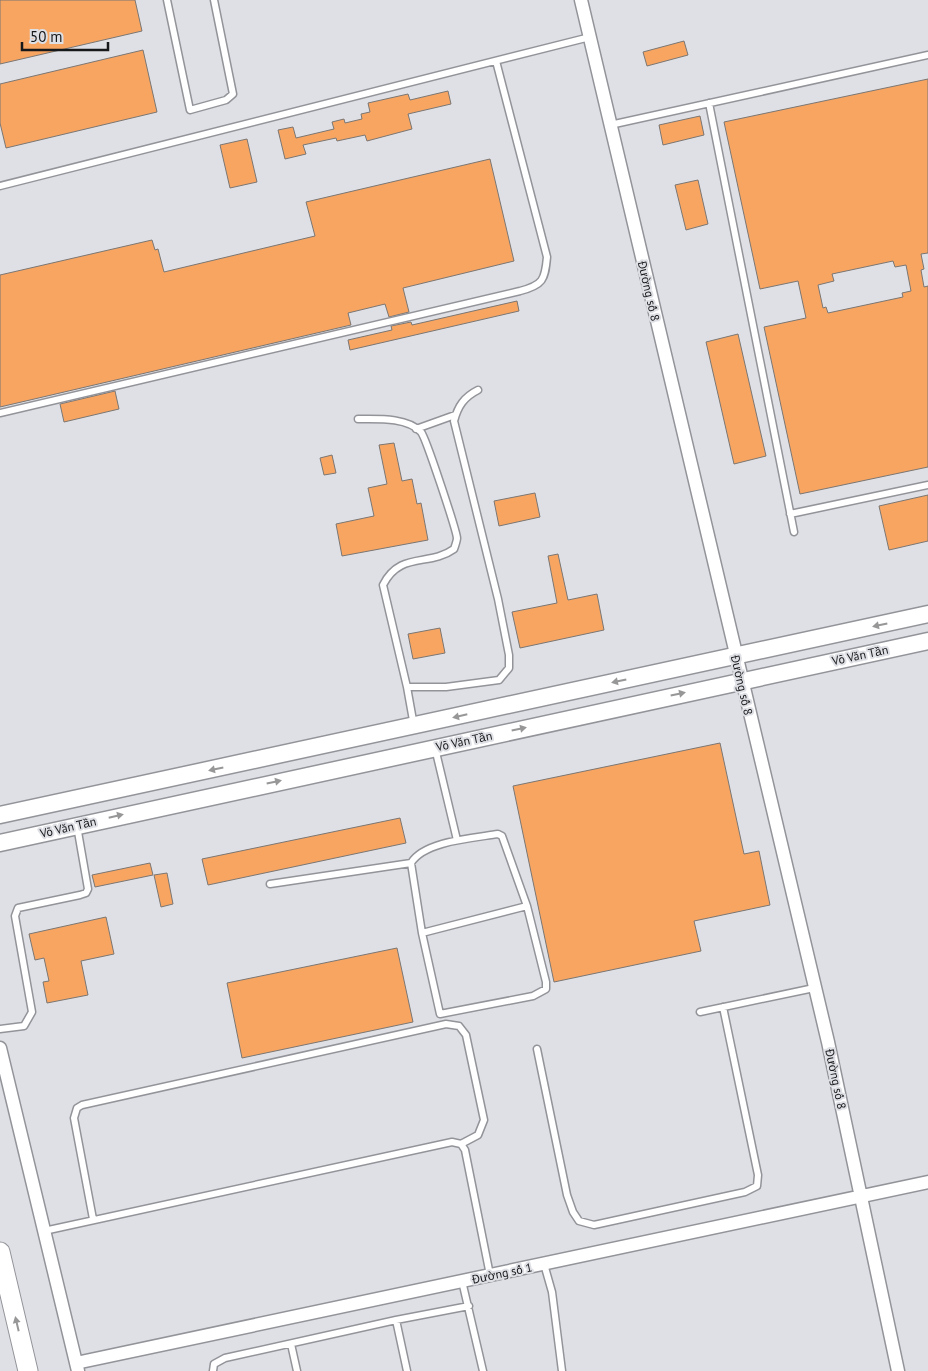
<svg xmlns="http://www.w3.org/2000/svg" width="928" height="1371" viewBox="0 0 928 1371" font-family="'PT Sans',sans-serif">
	<rect width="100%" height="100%" fill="#dfe0e6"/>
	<path fill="#f8a562" stroke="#7b7672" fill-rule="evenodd" d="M0,0H135L142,31L0,64Z
		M684,41L688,55L647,66L643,52Z
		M143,50L157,112L6,148L0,123V84Z
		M928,79V253L921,254L924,269L921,270L924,287L928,286V467L800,494L764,327L806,318L798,281L760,289L724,122ZM893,261L895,267L906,265L911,291L902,293L903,297L828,313L826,307L823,308L818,285L834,281L832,274Z
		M448,91L451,104L408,114L412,129L367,141L365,135L337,141L336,138L303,145L306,154L285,159L278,130L293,127L296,138L334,129L332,122L344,119L345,123L362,119L361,114L370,112L368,103L408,94L410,100Z
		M700,116L704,135L663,145L659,125Z
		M247,139L257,182L230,188L220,145Z
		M490,159L514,261L403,288L409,312L389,317L385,304L348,313L351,325L0,407V275L152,240L155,250L158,249L164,272L315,236L306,202Z
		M698,180L708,224L686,230L675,185Z
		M517,301L519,311L350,350L348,340L392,330L391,326L411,322L412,325Z
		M738,334L766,456L734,464L706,342Z
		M115,391L119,409L64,422L60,404Z
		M394,443L402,481L412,479L417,504L421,503L428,540L342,556L336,524L374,516L368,488L387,484L379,445Z
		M332,455L336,473L324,475L320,458Z
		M535,493L540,517L499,526L494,501Z
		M928,495V541L889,550L879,506Z
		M558,554L568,600L597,594L604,630L520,648L512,612L557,603L548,556Z
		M440,628L445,653L413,659L408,634Z
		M720,743L744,854L759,851L770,905L694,921L701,951L554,982L513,786Z
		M400,818L406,843L208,885L202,859Z
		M150,863L153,875L95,887L92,875Z
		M167,873L173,904L161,907L154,875Z
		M106,917L114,954L81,961L88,995L47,1003L43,982L49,981L44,958L35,960L29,934Z
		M397,948L413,1022L242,1058L227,983Z"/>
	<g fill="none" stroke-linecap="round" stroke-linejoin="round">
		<defs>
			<path id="service" d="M167,0L190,110L226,100L233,94L214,0
				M709,103L794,532
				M610,125L928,55
				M0,186L590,37
				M0,413L520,291C543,285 545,280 547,257L496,61
				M358,419C377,419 407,417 421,432C426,438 456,529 457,538C457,541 455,546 454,549C429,567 400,551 383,585L407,687L414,726
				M416,429L455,415
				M790,514L928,485
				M407,687H446L499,680L509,668V655L498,599L454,421C458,406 464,397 478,390
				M435,748L457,840
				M270,884L411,863C424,841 474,838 498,834L502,836L527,906L546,982V989L533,996L440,1014L422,933L411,863
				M422,933L527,906
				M700,1012L814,988
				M0,1029L24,1026L32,1012L15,916L18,908L80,895L86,893L88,889L77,826
				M537,1049L567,1195L573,1212L579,1221L594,1225L745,1192L757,1186L758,1175L723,1007
				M93,1219L74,1118L77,1108L82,1105L446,1024L459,1026L466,1035L484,1120L478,1135L461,1144
				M44,1231L452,1142L461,1144L465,1150L490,1275
				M544,1264L552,1292L562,1371
				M462,1281L483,1371
				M396,1320L407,1371
				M291,1344L297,1371
				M213,1371L214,1364L225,1358L396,1320L469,1306"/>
			<path id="minor" d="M581,0L828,1042L898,1371
				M0,1048L78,1371
				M76,1363L928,1182"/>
			<path id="tertiary" d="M0,815L928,614
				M0,843L928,641"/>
			<path id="secondary" d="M0,1252L28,1371"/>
		</defs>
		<use href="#service" stroke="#93949a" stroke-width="9"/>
		<use href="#minor" stroke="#93949a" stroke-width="15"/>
		<use href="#tertiary" stroke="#93949a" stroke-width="19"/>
		<use href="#secondary" stroke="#93949a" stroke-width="21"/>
		<use href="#service" stroke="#fff" stroke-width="6"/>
		<use href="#minor" stroke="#fff" stroke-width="12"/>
		<use href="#tertiary" stroke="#fff" stroke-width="16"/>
		<use href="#secondary" stroke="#fff" stroke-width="19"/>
	</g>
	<defs><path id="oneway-solid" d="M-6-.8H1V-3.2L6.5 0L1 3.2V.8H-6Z" transform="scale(1.25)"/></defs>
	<g fill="#979798">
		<use href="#oneway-solid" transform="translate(880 625) rotate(168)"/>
		<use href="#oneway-solid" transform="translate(619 681) rotate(168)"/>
		<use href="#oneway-solid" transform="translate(678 694) rotate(-12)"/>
		<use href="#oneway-solid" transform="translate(460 716) rotate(167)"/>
		<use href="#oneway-solid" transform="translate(519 729) rotate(-12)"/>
		<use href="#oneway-solid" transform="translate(216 769) rotate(168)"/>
		<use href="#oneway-solid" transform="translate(274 782) rotate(-12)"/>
		<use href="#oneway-solid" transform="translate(116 816) rotate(-13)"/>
		<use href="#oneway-solid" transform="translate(17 1324) rotate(-103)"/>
	</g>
	<g text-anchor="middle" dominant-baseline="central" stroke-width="4" stroke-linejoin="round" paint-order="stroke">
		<g font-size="12" fill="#17181a" stroke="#dfe0e6">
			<text transform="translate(649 291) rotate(77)">Đường số 8</text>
			<text transform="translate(860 655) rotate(-12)">Võ Văn Tần</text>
			<text transform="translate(742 685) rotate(77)">Đường số 8</text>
			<text transform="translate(464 741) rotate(-12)">Võ Văn Tần</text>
			<text transform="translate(68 827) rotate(-13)">Võ Văn Tần</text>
			<text transform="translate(836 1079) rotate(78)">Đường số 8</text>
			<text transform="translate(502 1273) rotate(-12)">Đường số 1</text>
		</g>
	</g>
	<path d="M22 42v8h86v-8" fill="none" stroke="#17181a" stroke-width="2.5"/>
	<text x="30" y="42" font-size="15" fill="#17181a" stroke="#dfe0e6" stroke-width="4" paint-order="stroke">50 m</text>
</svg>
